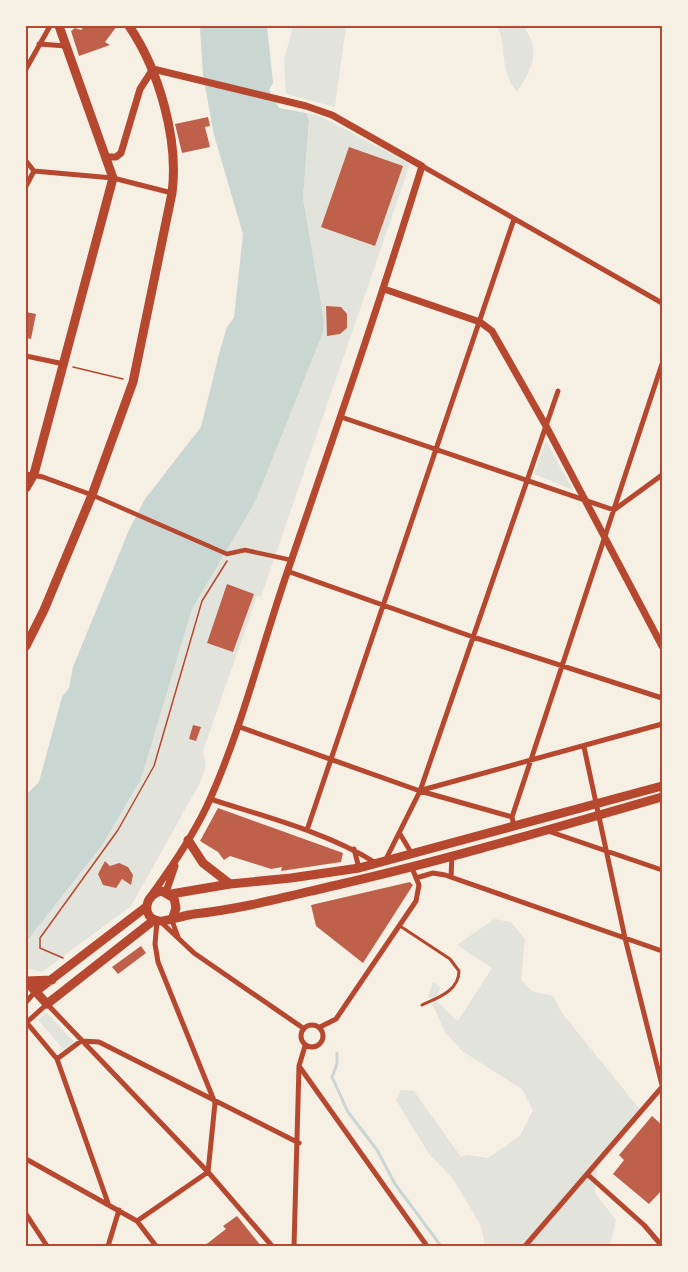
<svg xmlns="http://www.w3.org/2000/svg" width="688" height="1272" viewBox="0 0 688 1272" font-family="'Source Sans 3',sans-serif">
	<rect width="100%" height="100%" fill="#f6efe4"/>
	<path fill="#e2e4dc" d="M293,26H346L335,107L286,94L284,60Z
		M497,26H523C542,50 532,69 517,92C498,68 508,47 497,26Z
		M306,113L320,116L410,164L261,597L257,596L203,751L206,766L200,783L131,906L42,972L26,968V942L103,844L141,779L192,609L323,332L324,321L303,198L309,126Z
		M546,441L573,490L534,474Z
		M494,919L511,922L525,939L521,980L532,991L553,996L562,1013L642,1112L597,1166L595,1193L616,1220L610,1246H485L481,1226L453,1179L429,1154L396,1100L401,1090L414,1091L461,1157L467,1155L488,1158L520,1136L533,1110L522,1089L462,1051L445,1032L428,995L433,982L440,987L436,1001L458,1021L492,968L457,945Z
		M46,1012L75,1043L65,1051L38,1020Z"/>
	<path fill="#c9d6d2" d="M200,26H267L273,83L269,90L279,108L306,113L309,121L303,198L324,321L323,332L255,502L192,609L141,779L103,844L26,942V795L39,782L62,697L69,688L73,667L129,530L145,499L201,427L220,350L227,327L234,318L243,234L214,135L203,75Z"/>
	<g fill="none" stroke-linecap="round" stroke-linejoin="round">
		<path stroke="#c9d6d2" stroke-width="3" d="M337,1053V1064L332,1077L348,1112L377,1150L395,1184L441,1246"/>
	</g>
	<path fill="#bf614a" d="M84,26H117L105,42L110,45L79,56L71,31L75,28L81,30Z
		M208,117L210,126L205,127L210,147L182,153L175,124Z
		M349,147L403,166L375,246L321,227Z
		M326,306L341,307L347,314V328L340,334L327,336Z
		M26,312L36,314L31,339L26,338Z
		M227,584L254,594L233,652L207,643Z
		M193,725L201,727L196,741L189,739Z
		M218,808L343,853L341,862L281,871L282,867L271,869L230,856L224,860L218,852L200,841Z
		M105,861L110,866L119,863L128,867L133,875L131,885L122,879L116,888L103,885L98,874Z
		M410,882L413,885L363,963L316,926L311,905Z
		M141,946L146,953L118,974L112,967Z
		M652,1116L662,1125V1190L649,1204L613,1174L624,1160L619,1155Z
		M237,1216L261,1246H204L226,1229L223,1226Z"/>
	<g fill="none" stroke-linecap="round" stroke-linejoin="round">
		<path stroke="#b5482f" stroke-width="1.5" d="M73,367L123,379
			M63,958L40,948V938L118,830L154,766L202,601L227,561"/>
		<path stroke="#b5482f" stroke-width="3" d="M400,926L450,959L459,971C459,991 437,998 422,1005"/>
		<path stroke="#b5482f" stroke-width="4.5" d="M92,495L227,554L245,550L291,560"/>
		<path stroke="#b5482f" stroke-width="5" d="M39,44L66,46
			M26,69L50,26
			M26,161L34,171L113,178L172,193
			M422,166L662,303
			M26,186L34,171
			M26,356L64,364
			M341,417L614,510L662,475
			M26,474L43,477L92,495
			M287,571L473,637L662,698
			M237,726L420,791L512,817
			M584,747L625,938L662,1085
			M422,790L662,724
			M210,799C266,817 326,832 376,863
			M514,826L512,817L662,364
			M307,830L514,219
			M548,831L662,870
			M400,834L412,854
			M354,849L359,868
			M385,861L420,791L558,391
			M451,877L452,855
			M416,878L433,873L445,875L662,951
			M171,918L178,937
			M157,921L155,944L158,962L215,1103L208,1172
			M161,922L194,953L303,1028
			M26,1002L35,992
			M26,1023L47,1004L208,1172L272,1246
			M27,1023L57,1059L108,1203
			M301 1036a11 11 0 1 1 22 0a11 11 0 1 1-22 0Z
			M320,1027L336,1019L416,901L419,885L412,868
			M57,1059L81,1041L99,1042L299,1143
			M299,1066L427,1246
			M26,1159L137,1221L156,1246
			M587,1174L644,1225L662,1246
			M26,1214L47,1246
			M137,1221L208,1172
			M108,1246L119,1210
			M294,1246L299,1066L305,1046
			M525,1246L662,1087"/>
		<path stroke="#b5482f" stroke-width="7" d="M106,157H116L121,153L140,89L153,69L306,106L332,115L422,166C380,302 334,436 288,570C262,645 243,724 211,797C196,832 174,864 152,894
			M384,289L480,322L492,331L546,426L662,646
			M166,892L175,866"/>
		<path stroke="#b5482f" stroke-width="9" d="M26,488L34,474L113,178L59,26
			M26,646L44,610L92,495L133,382L172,193C179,140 159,70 129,26
			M188,840L203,863L230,884
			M171,894L230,884L291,878L359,868L662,786
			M173,917L176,908L174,898L162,891C145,893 140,918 159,921C163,922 186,915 194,914C242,909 289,896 337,885C446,860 554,828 662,797
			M26,981L47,1004L154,920
			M26,981L52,980
			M35,992L146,907"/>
	</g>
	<rect width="688" height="1272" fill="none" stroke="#f6efe4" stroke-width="54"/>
	<rect x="27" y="27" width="634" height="1218" fill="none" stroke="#b5482f" stroke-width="2"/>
</svg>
